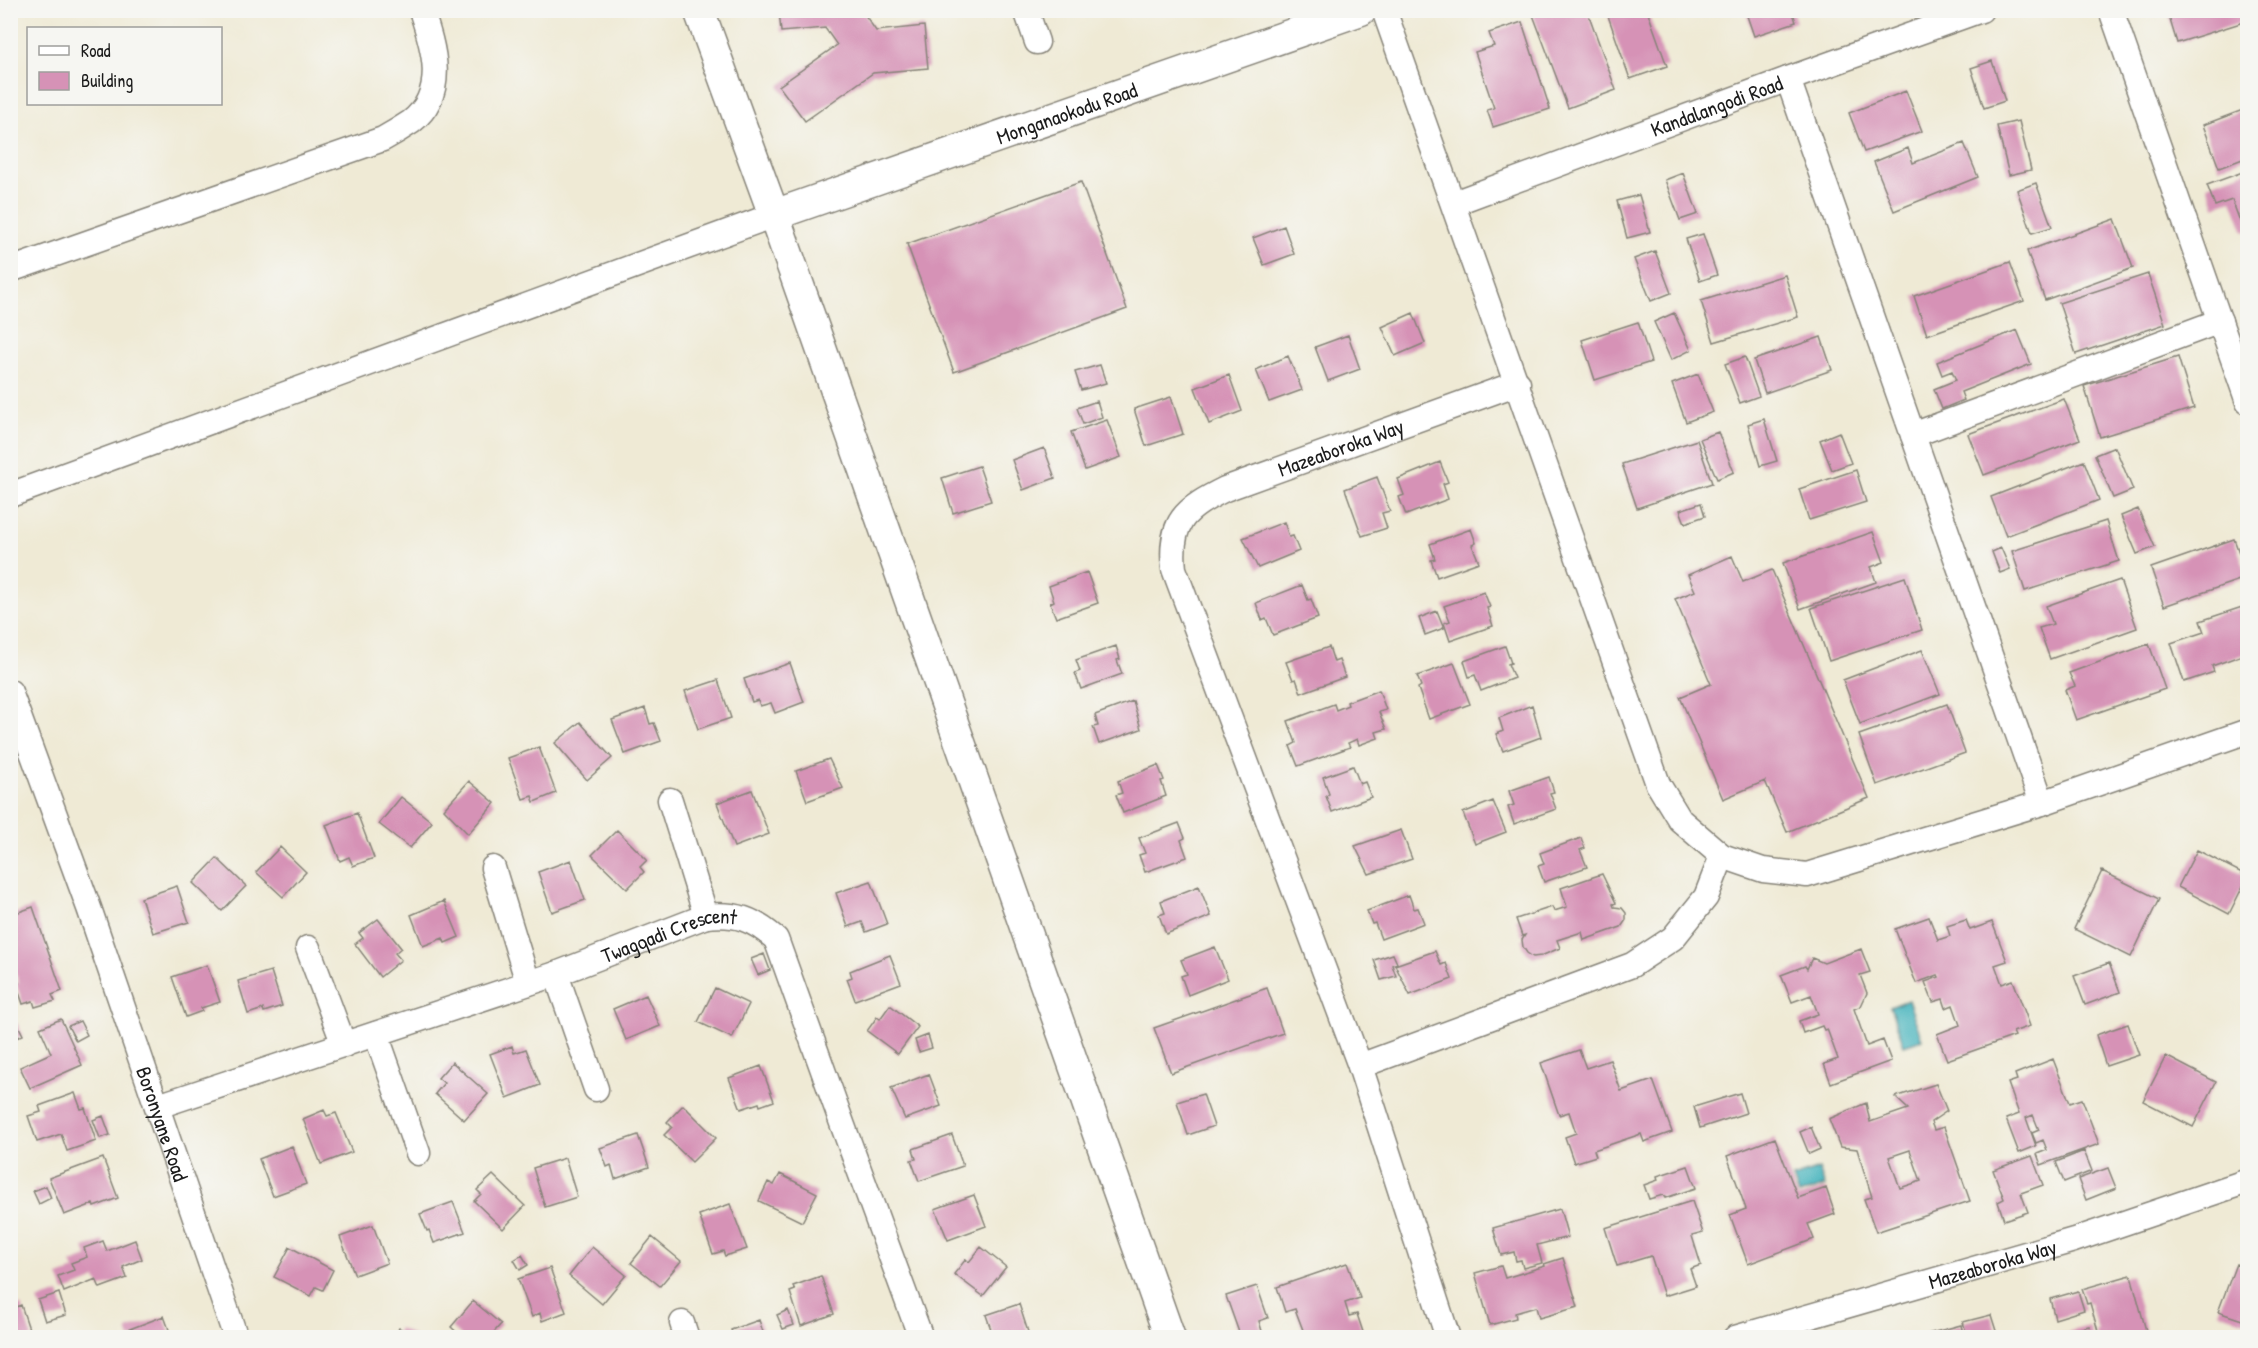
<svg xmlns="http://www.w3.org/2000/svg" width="2258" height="1348" viewBox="0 0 2258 1348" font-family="'Patrick Hand',sans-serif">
	<rect width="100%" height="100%" fill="#f6f6f2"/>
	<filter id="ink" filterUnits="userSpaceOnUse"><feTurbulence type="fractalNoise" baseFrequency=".0167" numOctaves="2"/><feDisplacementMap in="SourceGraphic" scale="12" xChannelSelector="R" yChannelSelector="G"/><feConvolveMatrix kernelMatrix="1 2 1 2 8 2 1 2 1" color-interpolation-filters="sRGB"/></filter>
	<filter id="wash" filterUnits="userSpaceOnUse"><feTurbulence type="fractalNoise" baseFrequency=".008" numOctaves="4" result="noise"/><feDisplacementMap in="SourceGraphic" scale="24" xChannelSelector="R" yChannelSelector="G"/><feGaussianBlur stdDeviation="1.35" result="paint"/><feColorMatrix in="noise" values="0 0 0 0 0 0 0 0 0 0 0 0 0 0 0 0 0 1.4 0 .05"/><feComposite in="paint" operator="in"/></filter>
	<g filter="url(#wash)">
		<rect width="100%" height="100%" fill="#efead5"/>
		<path fill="#43b2bc" stroke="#30676c" stroke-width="1.5" d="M1908,1000L1922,1039L1904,1045L1890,1007Z
			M1819,1169L1825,1186L1799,1195L1793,1178Z"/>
		<g id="blocks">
			<path fill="#d692b6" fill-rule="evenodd" d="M779,10H872L865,15L876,31L924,26L928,68L873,73L805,121L779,86L837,45L825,28L781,32Z
				M1544,10H1587L1616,90L1568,108L1533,15Z
				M1606,10H1647L1667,66L1630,79Z
				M1745,10H1792L1796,22L1754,36Z
				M2167,10H2243L2247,21L2177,43Z
				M1522,22L1550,109L1493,127L1487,110L1494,108L1475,52L1494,46L1489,33Z
				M1992,61L2005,101L1984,108L1971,68Z
				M1906,91L1922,131L1864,152L1849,113Z
				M2248,108V157L2219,168L2203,125Z
				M2019,121L2031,170L2009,175L1997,126Z
				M1964,143L1978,177L1894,211L1874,162L1908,148L1913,163Z
				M2248,170V231L2244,232L2232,200L2215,206L2207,185Z
				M1683,173L1698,214L1680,220L1665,180Z
				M1081,182L1127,309L954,372L907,244Z
				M2036,183L2052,227L2032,233L2017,190Z
				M1639,195L1650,232L1627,238L1617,201Z
				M2115,219L2133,268L2045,300L2027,251Z
				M1284,226L1294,254L1264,265L1253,238Z
				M1703,234L1717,275L1700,281L1686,239Z
				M1655,251L1671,293L1651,301L1634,259Z
				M2010,262L2024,301L1927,335L1914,296Z
				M2148,274L2165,324L2076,354L2059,303Z
				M1785,275L1798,317L1714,342L1701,301Z
				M1413,313L1425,343L1395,356L1382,327Z
				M1674,313L1691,350L1671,360L1654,322Z
				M1638,322L1651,362L1595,380L1582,340Z
				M2017,330L2031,364L1961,392L1964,400L1942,409L1934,389L1956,380L1952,371L1942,375L1937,362Z
				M1348,335L1360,369L1328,381L1315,347Z
				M1821,337L1832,370L1765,393L1754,360Z
				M1288,356L1302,390L1269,402L1256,370Z
				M1745,357L1759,396L1740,403L1725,364Z
				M2178,357L2194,408L2100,437L2084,386Z
				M1100,365L1106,383L1081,390L1075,372Z
				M1698,374L1713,412L1686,422L1672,384Z
				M1229,375L1242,411L1209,424L1195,388Z
				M1171,397L1183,434L1146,446L1134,409Z
				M2064,399L2080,439L1984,475L1968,434Z
				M1097,401L1102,417L1083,424L1077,408Z
				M1764,419L1777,461L1760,466L1748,424Z
				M1107,420L1121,457L1085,470L1071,432Z
				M1718,432L1734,472L1717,479L1700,439Z
				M1839,432L1851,463L1832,470L1820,440Z
				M1697,440L1712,483L1637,508L1622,464Z
				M2115,447L2133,490L2113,498L2095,455Z
				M1044,448L1055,478L1023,490L1012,460Z
				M2084,461L2099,500L2006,536L1991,497Z
				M1440,462L1448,482L1443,484L1448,499L1406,515L1399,497L1404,495L1398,479Z
				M979,466L991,501L953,513L942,478Z
				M1856,470L1866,502L1809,520L1799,489Z
				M1377,477L1390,511L1382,513L1387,528L1362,536L1345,489Z
				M1701,503L1705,516L1685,523L1680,510Z
				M2138,509L2155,547L2137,554L2121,516Z
				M2106,521L2119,561L2025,591L2012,551Z
				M1284,522L1289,537L1293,536L1299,551L1258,568L1243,538Z
				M1471,529L1476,543L1472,545L1479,562L1437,577L1431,560L1435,559L1430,544Z
				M1873,532L1884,562L1871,567L1876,582L1800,609L1783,563Z
				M2234,539L2248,577L2164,606L2151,568Z
				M2001,548L2010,569L2000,573L1992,552Z
				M1732,556L1743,582L1772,570L1869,798L1787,832L1765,781L1723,799L1680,697L1711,684L1675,599L1695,591L1688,575Z
				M1087,572L1098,603L1056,618L1050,603L1054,601L1049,586Z
				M1905,577L1922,630L1829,661L1811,608Z
				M2120,580L2137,628L2050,659L2039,628L2053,624L2046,606Z
				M1302,585L1308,600L1311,599L1318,618L1273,635L1266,618L1262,620L1256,603Z
				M1484,592L1490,607L1487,608L1493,626L1450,641L1444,623L1450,621L1444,606Z
				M2248,605V653L2212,666L2214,672L2184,682L2171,643L2204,632L2200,621Z
				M1437,611L1444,628L1425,635L1419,618Z
				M2149,644L2165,689L2076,720L2065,690L2075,686L2069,673Z
				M1116,646L1120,659L1117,660L1122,674L1081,689L1075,673L1080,671L1076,660Z
				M1505,646L1511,663L1508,664L1514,678L1481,691L1475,675L1469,677L1464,661Z
				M1329,647L1334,662L1339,660L1345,677L1301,693L1296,679L1293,680L1286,662Z
				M1922,650L1940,694L1860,724L1843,680Z
				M790,663L804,702L775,713L771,703L760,706L758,700L752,702L744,679Z
				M1454,663L1470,704L1429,719L1418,688L1421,686L1417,676Z
				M718,680L731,718L698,729L685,691Z
				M1379,690L1386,710L1379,712L1386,729L1376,732L1378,738L1359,745L1357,739L1348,743L1350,747L1298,766L1290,746L1296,743L1288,721L1334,704L1336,710L1348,705L1347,702Z
				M1133,701L1141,729L1099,744L1093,727L1098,726L1095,715Z
				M1947,704L1965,753L1877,785L1859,735Z
				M1532,705L1541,737L1503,751L1496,734L1503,731L1499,718Z
				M645,708L650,724L654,723L661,741L625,754L612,720Z
				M580,722L612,758L587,780L555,743Z
				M539,747L556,793L534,802L532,796L523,799L508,758Z
				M829,759L843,788L807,801L796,771Z
				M1158,765L1164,780L1161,781L1166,796L1123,813L1116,795L1122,793L1118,781Z
				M1353,766L1360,784L1365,782L1371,797L1332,812L1326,796L1329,794L1323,777Z
				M1549,777L1554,792L1550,793L1556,809L1514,824L1508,807L1514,805L1509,791Z
				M469,781L495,803L468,834L444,809Z
				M752,790L769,834L734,847L717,803Z
				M401,797L432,822L410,848L379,824Z
				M1493,801L1506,832L1475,844L1463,813Z
				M357,813L374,858L353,866L349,857L340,861L326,825Z
				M1179,823L1185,838L1181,840L1187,857L1145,872L1139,855L1145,853L1139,838Z
				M617,830L647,860L640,867L644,872L627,889L592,855Z
				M1401,830L1412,859L1369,874L1355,846Z
				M1581,838L1585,848L1580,850L1587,867L1544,882L1538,866L1544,864L1540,853Z
				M280,847L306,872L283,897L256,872Z
				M2197,850L2248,876L2229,914L2178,887Z
				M217,858L246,886L222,911L193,883Z
				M571,860L585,900L552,912L538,872Z
				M2102,871L2159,899L2131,957L2074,929Z
				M1602,874L1616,903L1613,904L1614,907L1622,908L1626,913V920L1621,927L1584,940L1582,932L1557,940L1560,948L1541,956L1533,957L1527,953L1523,947L1522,940L1525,935L1522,936L1516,919L1552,907L1554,911L1567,907L1561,888Z
				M871,881L887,924L866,932L862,922L848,927L836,893Z
				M177,886L189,922L153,933L141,898Z
				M1199,886L1211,916L1166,934L1159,915L1165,913L1161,901Z
				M1409,895L1414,909L1418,908L1424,923L1381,939L1375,923L1372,924L1367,911Z
				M444,901L459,937L445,943L443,938L423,946L411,915Z
				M33,907L62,991L52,995L55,1001L35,1007L33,1001L23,1004L16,984L19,983L10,959V915Z
				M1929,917L1938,940L1950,936L1947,926L1966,920L1970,930L1992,922L2007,961L1995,965L2002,984L2013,980L2030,1026L2013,1032L2015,1036L1947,1060L1937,1034L1960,1025L1953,1005L1946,1008L1943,999L1933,1002L1925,982L1939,977L1938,975L1916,983L1895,929Z
				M378,919L401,948L395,953L401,960L380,977L355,944L363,938L359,933Z
				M1215,947L1228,979L1188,995L1181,976L1187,974L1181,960Z
				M1861,949L1870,972L1860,975L1867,993L1861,1006L1854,1009L1867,1046L1883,1040L1891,1061L1831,1083L1824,1064L1838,1059L1827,1029L1824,1030L1822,1026L1803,1033L1799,1021L1818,1014L1811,995L1792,1002L1781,975L1805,966L1807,969L1812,958L1824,963Z
				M1435,951L1441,965L1446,963L1452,979L1410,995L1395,965Z
				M764,954L770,970L758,975L751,959Z
				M1393,954L1397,963L1392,965L1396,976L1381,980L1374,960Z
				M890,955L901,983L855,1000L847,979L852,977L850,971Z
				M2109,963L2120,992L2085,1005L2074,976Z
				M207,965L220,1002L201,1008L202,1011L186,1017L172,977Z
				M271,971L282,1006L264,1012L263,1009L248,1014L238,981Z
				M715,988L749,1004L732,1038L698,1022Z
				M1267,988L1283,1033L1171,1073L1154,1028Z
				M646,995L660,1026L626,1040L613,1009Z
				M890,1005L918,1027L898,1054L867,1031L877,1017L880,1019Z
				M61,1019L82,1065L30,1088L20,1067L51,1053L40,1028Z
				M80,1021L87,1035L76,1041L68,1026Z
				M17,1023L23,1035L10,1041V1026Z
				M2128,1024L2139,1055L2106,1066L2096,1035Z
				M928,1035L932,1048L919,1052L915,1040Z
				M512,1046L514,1053L526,1049L540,1085L507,1098L490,1054Z
				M1579,1050L1586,1068L1610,1060L1621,1091L1653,1080L1672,1132L1644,1142L1641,1134L1594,1150L1596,1156L1574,1163L1565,1137L1576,1133L1569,1112L1559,1115L1541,1063Z
				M2166,1056L2216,1082L2193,1127L2143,1101Z
				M2053,1059L2070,1103L2082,1099L2099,1144L2041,1165L2037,1154L2047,1150L2043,1140L2036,1143L2032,1133L2039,1130L2033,1115L2026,1118L2036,1146L2019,1153L2006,1119L2019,1114L2008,1083L2017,1080L2015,1074Z
				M452,1062L488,1094L464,1120L435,1094L444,1083L438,1078Z
				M761,1066L774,1101L760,1106L759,1103L741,1109L729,1078Z
				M929,1074L941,1106L905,1119L891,1088Z
				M1936,1084L1947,1111L1931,1122L1934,1130L1944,1127L1970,1201L1876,1232L1864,1199L1872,1197L1857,1149L1840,1147L1829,1119L1866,1103L1870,1122L1908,1109L1895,1097ZM1910,1150L1921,1181L1900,1188L1889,1157Z
				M75,1093L81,1109L85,1108L96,1141L67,1151L61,1134L37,1142L28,1116L41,1112L39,1106Z
				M1740,1093L1746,1113L1700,1128L1694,1107Z
				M1203,1094L1214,1126L1188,1135L1177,1102Z
				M683,1105L716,1138L692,1162L664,1135L672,1127L667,1122Z
				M324,1110L327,1116L336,1113L352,1152L321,1164L303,1119Z
				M103,1116L110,1135L100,1138L93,1120Z
				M1811,1127L1820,1149L1809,1154L1800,1132Z
				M638,1135L649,1167L615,1179L611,1165L607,1167L600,1148Z
				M952,1135L963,1166L919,1181L911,1160L916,1159L913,1149Z
				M1775,1138L1798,1198L1826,1188L1835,1214L1808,1224L1814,1239L1748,1264L1730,1215L1746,1209L1727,1156Z
				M292,1146L306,1184L273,1196L259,1159Z
				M2084,1151L2092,1171L2064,1182L2056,1162Z
				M2032,1156L2043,1185L2021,1193L2028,1212L2004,1220L1998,1202L2004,1199L1993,1170Z
				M103,1158L118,1198L94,1207L93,1204L64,1215L49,1178Z
				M565,1158L577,1197L545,1207L533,1168Z
				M1688,1166L1696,1188L1665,1198L1663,1195L1649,1199L1644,1185L1658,1180L1657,1176Z
				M2108,1168L2116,1188L2086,1200L2078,1179Z
				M780,1174L817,1193L802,1222L759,1201L768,1182L774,1185Z
				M493,1175L525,1206L503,1229L474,1201L481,1194L477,1190Z
				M46,1186L51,1198L39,1204L33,1191Z
				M974,1195L986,1226L948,1240L935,1209Z
				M1692,1201L1703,1233L1692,1236L1701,1265L1690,1269L1696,1286L1664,1296L1651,1256L1617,1266L1605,1228Z
				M453,1202L465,1232L434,1243L429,1230L427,1231L420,1214Z
				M730,1204L747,1249L725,1256L723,1251L713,1254L699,1215Z
				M1560,1209L1568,1237L1537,1245L1542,1263L1523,1268L1521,1260L1516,1261L1514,1252L1501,1255L1493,1228Z
				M373,1225L387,1263L355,1275L340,1237Z
				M652,1237L681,1261L660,1286L631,1263Z
				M135,1240L142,1259L123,1267L127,1278L100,1288L96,1279L64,1292L58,1276L74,1270L71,1263L87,1257L84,1248L103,1241L107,1251Z
				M290,1247L333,1270L323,1290L316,1287L311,1296L274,1277Z
				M592,1247L626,1275L602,1304L569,1276Z
				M981,1247L1006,1267L983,1296L954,1274L966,1259L969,1262Z
				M522,1255L528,1265L520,1270L514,1260Z
				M1563,1258L1578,1307L1539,1318L1536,1307L1515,1313L1516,1318L1490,1325L1475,1273L1501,1266L1505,1278L1545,1266L1544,1264Z
				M1347,1263L1360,1298L1345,1303L1349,1316L1357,1314L1364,1335L1358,1338H1306L1295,1309L1285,1312L1277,1287Z
				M2236,1264L2248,1269V1322L2218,1312Z
				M550,1268L566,1312L542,1321L540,1313L532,1317L518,1279Z
				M2131,1275L2148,1338H2097L2095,1331H2098L2090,1303L2087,1304L2082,1289Z
				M821,1276L834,1314L801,1326L790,1292L795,1290L793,1286Z
				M1257,1286L1268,1318L1259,1321L1264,1338H1241L1226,1296Z
				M2078,1291L2084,1310L2055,1319L2050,1299Z
				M59,1293L66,1315L45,1321L38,1300Z
				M473,1301L501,1324L489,1338H463L451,1327Z
				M1019,1304L1030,1338H994L986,1315Z
				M21,1305L32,1338H10V1309Z
				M788,1310L794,1325L783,1329L777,1315Z
				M1991,1315L1997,1334L1984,1338H1968L1963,1322Z
				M164,1316L172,1338H130L127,1330Z
				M759,1320L765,1338H734L731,1330Z
				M1961,1325L1964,1338H1916V1337Z
				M2089,1326L2093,1338H2061L2060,1334Z
				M399,1328L418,1338H394Z"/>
		</g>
	</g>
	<g filter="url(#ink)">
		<use href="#blocks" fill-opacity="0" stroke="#868378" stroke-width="1.5"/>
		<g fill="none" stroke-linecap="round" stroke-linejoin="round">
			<defs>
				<g id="minor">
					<path d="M1026,10L1037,42"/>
					<path d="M1384,10L1658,784L1680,820L1722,856L1763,870L1807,875L2042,803L2248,731"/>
					<path d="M2111,10L2248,402"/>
					<path d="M1788,79L2042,803"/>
					<path id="s1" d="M1454,203L1788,79L1981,10"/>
					<path d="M10,270L383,139C392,134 402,128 411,122C448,93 434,48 421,10"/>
					<path d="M1913,435L2220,321"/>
					<path d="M10,495L774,215"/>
					<path id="s2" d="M10,692L89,908L236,1338"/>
					<path d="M670,800L706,916"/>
					<path d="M493,868L528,983"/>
					<path d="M308,948L344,1045"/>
					<path d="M556,974L596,1089"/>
					<path d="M376,1034L418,1153"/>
					<path d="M1360,1066L1632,965L1673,938L1706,897L1722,856"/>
					<path id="s3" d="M158,1106L556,974L706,916C737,913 753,919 776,939L843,1126L921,1338"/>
					<path d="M682,1323L687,1338"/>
					<path id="s4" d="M1448,1338L1360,1066L1174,569C1169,521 1185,509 1225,489L1518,383"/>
					<path id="s5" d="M1735,1338L2074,1240L2248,1181"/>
				</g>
				<g id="tertiary">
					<path d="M699,10L774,215L1170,1338"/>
					<path id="s6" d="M774,215L1361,10"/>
				</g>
			</defs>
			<use href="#minor" stroke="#868378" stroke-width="27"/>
			<use href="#tertiary" stroke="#868378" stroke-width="33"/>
			<use href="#minor" stroke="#fff" stroke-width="24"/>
			<use href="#tertiary" stroke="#fff" stroke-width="30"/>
		</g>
	</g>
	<g text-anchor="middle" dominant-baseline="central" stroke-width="6" stroke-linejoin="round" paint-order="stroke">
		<g font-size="21" fill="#1c1c1c" stroke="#f6f6f2">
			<text stroke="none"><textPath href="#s1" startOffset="280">Kandalangodi Road</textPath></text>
			<text stroke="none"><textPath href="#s6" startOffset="310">Monganaokodu Road</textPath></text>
			<text stroke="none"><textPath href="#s4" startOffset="1044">Mazeaboroka Way</textPath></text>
			<text stroke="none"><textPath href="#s3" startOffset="540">Twagqadi Crescent</textPath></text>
			<text stroke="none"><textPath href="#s2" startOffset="458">Boronyane Road</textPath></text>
			<text stroke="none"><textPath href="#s5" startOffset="268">Mazeaboroka Way</textPath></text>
		</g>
	</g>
	<rect width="2258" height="1348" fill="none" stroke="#f6f6f2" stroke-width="36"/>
	<rect x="27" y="27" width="195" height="78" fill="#f6f6f2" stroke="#9f9f9c" stroke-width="1.5"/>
	<rect x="39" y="46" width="30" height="9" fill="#ffffff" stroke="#9f9f9c" stroke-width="1.5"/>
	<text x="81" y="57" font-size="18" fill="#1c1c1c">Road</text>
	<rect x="39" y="72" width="30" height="18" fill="#d692b6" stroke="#9f9f9c" stroke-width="1.5"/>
	<text x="81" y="87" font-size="18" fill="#1c1c1c">Building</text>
</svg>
